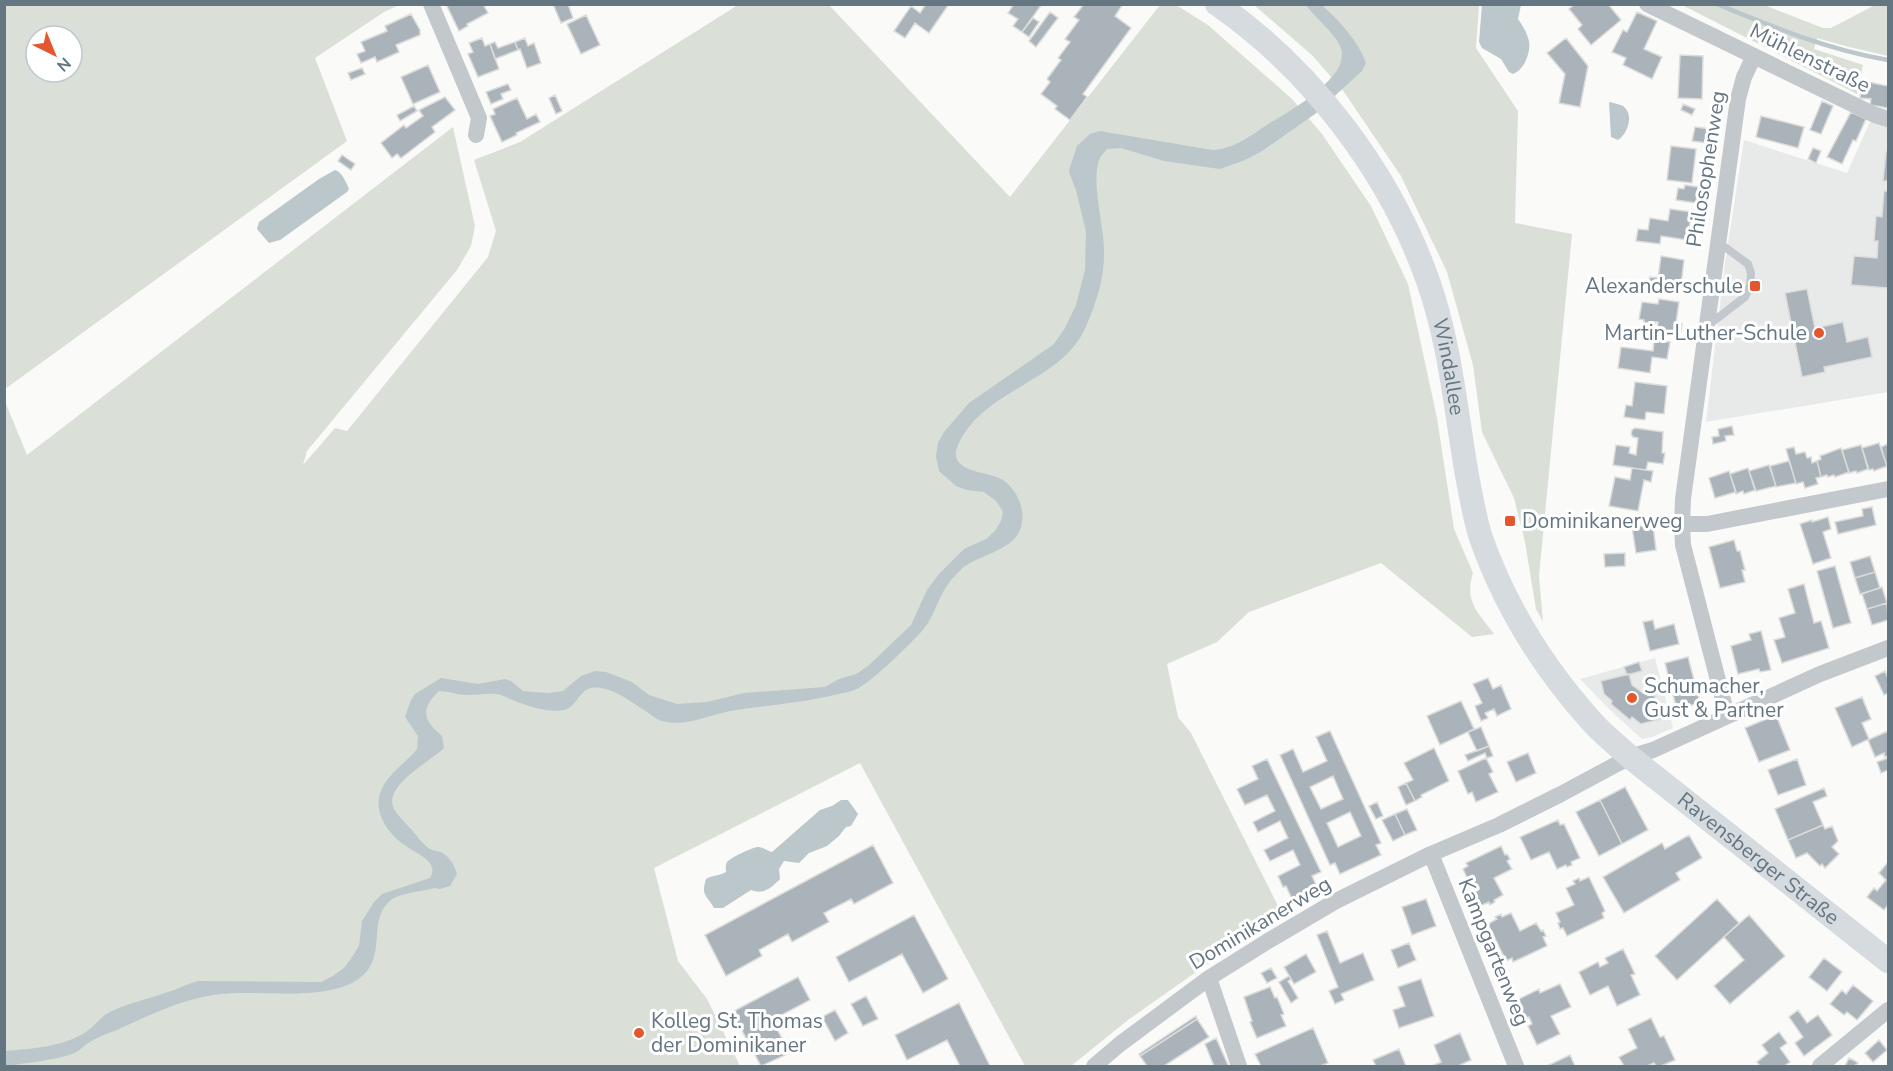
<svg xmlns="http://www.w3.org/2000/svg" width="1893" height="1071" viewBox="0 0 1893 1071" font-family="'Nunito Sans',sans-serif">
	<rect width="100%" height="100%" fill="#fafaf8"/>
	<path fill="#e8e9e9" d="M1870,122L1888,125V392L1706,422L1725,263L1744,140L1847,173Z
		M1655,658L1673,728L1652,737L1642,739L1611,711L1580,679Z"/>
	<path fill="#dadfd7" fill-rule="evenodd" d="M5,4H399V5L384,12L315,58L347,141L5,389ZM36,36H72V72H36Z
		M738,5H829L1010,197L1160,5H1176L1208,25L1292,99L1322,134L1371,206L1408,284L1437,418L1454,529L1473,573C1464,602 1478,612 1494,634L1472,637L1381,563L1249,612L1217,642L1167,664L1178,717L1191,733L1281,912L1128,1020L1071,1066H1025L860,763L654,868L678,961L707,999L740,1066H5L4,399L27,455L453,127L475,226L471,246L457,270L307,451L303,465L335,428L347,431L488,257L496,231L474,160L520,142Z
		M1254,5H1479L1476,48L1518,111L1515,223L1572,234L1539,576L1543,622L1536,609L1525,542L1514,498L1482,432L1473,365L1447,272L1401,176L1344,92L1313,56Z
		M1682,5H1764L1823,28H1831L1875,5H1888V56L1845,46L1817,38L1814,49L1863,65L1857,94Z"/>
	<path fill="#bbc7cb" d="M1306,5H1322C1339,21 1358,40 1366,63L1362,71L1315,114L1262,151L1245,160L1220,169L1164,161L1121,148L1107,149C1106,151 1101,155 1100,158C1090,180 1104,225 1104,250C1105,275 1097,301 1087,324C1064,383 984,387 958,445C946,473 988,471 1001,479C1018,489 1027,512 1020,530C1013,548 984,555 968,564C961,568 956,575 951,580C938,596 935,616 922,631C907,647 876,678 857,689C850,692 842,693 834,695C802,703 769,705 736,710C713,713 686,728 662,721C657,720 652,715 647,712C633,703 618,691 601,688C578,684 579,707 564,710C548,713 527,706 513,700C507,698 502,694 496,694C487,693 477,695 467,695C457,695 449,691 439,691C420,709 423,720 442,736L444,748C431,761 382,786 394,809C398,816 404,821 409,827C416,834 423,846 432,850C435,851 438,851 441,852C449,856 455,866 457,874L450,886L440,889L435,888C424,891 400,893 391,900C365,921 390,959 357,980C321,1003 255,988 213,995C181,1000 149,1015 119,1029C110,1033 99,1036 90,1042C84,1045 79,1052 72,1054C50,1061 27,1063 5,1066V1051C30,1049 63,1047 86,1032C95,1026 100,1017 110,1012C128,1003 149,999 168,992C178,989 187,984 198,981L321,982L333,976L344,968L350,960L359,946L362,921L374,902L382,894L430,878C440,862 417,854 406,846C389,835 372,812 381,791C388,773 406,763 417,749L418,736L405,717L411,700L415,694L441,678L478,684L505,679L511,681L523,691L548,693L563,691L581,676L595,671L606,672L632,682L649,695L677,704L707,702L744,693L825,687L839,679L856,674L868,666L911,625L927,590L939,574L964,549L986,539L995,531L1001,521L1003,512L996,501L984,492L967,490L956,486L939,471L936,456L938,443L944,432L969,403L1054,344L1065,328L1076,305L1085,270L1086,232L1076,190L1069,172L1070,167L1077,146L1090,134L1100,131L1212,150C1235,149 1251,135 1270,123C1293,109 1318,95 1335,73C1340,68 1342,59 1342,52C1340,37 1315,18 1306,5Z
		M1482,5H1521L1518,19C1523,26 1527,33 1529,41C1531,53 1524,70 1513,74L1509,72L1501,59L1482,48L1479,42Z
		M1609,102C1614,103 1619,104 1623,106C1635,115 1627,134 1618,140L1611,137Z
		M335,170C342,172 346,182 349,189L347,192L280,240L269,243L257,229L259,222L319,179Z
		M841,800H848L858,814L851,826L846,827L839,836L827,846L809,853L799,863L784,861L779,869L780,879C771,888 764,895 751,890L723,908H714C706,894 701,896 706,879C713,875 719,876 726,872C726,868 725,866 727,862C730,858 753,847 758,847C763,847 767,851 772,852L820,810L832,806Z"/>
	<g fill="none" stroke-linecap="round" stroke-linejoin="round">
		<path stroke="#bbc7cb" stroke-width="4.5" d="M1717,4C1773,27 1828,50 1888,60"/>
	</g>
	<path fill="#aab3b9" stroke="#dcdcda" stroke-width="1.5" fill-rule="evenodd" d="M446,4H483L488,13L467,24L468,26L459,31Z
		M553,4H568L573,18L561,23Z
		M926,4H949L929,33L915,23L905,38L894,31L911,6L920,13Z
		M1014,4H1042L1022,32L1013,26L1018,19L1008,13Z
		M1084,4H1123L1115,16L1131,28L1083,94L1087,97L1070,120L1055,109L1057,106L1041,94L1050,82L1047,79L1061,60L1058,58L1070,42L1065,39L1079,20L1074,17Z
		M1575,4H1608L1621,20L1591,45L1578,29L1582,25L1569,9Z
		M1050,12L1058,18L1036,47L1029,41Z
		M1637,12L1657,21L1644,49L1662,57L1652,79L1623,65L1626,58L1612,52L1623,30L1627,32Z
		M411,14L420,30V35L396,45L399,52L377,62L375,57L361,63L357,54L365,51L361,42L387,31L385,26Z
		M586,15L600,45L581,54L567,24Z
		M1033,18L1039,22L1029,37L1022,32Z
		M482,38L485,46L490,44L499,69L478,77L468,54L473,52L469,43Z
		M525,38L528,46L534,43L541,63L527,68L520,49L518,50L515,42Z
		M1566,38L1588,66L1580,107L1559,103L1565,74L1547,53Z
		M495,42L498,48L515,42L518,50L495,59L490,44Z
		M1680,55L1703,56L1702,99L1678,98Z
		M428,65L440,92L413,104L401,77Z
		M362,68L365,74L351,80L348,73Z
		M1863,81L1888,86V108L1870,105L1871,99L1860,98Z
		M508,84L511,90L501,94L503,99L491,104L486,92Z
		M555,95L562,111L556,114L549,98Z
		M445,97L455,110L432,127L435,132L401,158L397,154L392,158L381,143L404,125L406,128L423,116L419,110Z
		M517,98L527,119L536,114L540,122L516,133L517,135L502,142L490,116L495,114L493,109Z
		M1822,101L1833,106L1821,134L1810,130Z
		M1683,104L1695,109L1692,115L1681,110Z
		M414,106L417,111L400,121L397,115Z
		M1851,112L1866,119L1856,141L1853,140L1842,164L1827,157Z
		M1761,116L1804,127L1798,148L1756,137Z
		M1695,127L1718,130L1715,144L1692,141Z
		M1671,146L1696,149L1692,183L1667,180Z
		M1813,148L1821,151L1816,163L1808,159Z
		M1886,152H1888V181H1883Z
		M342,155L355,164L351,170L338,161Z
		M1685,185L1698,187L1696,203L1676,200L1678,188L1684,189Z
		M1884,191H1888V288L1851,285L1854,256L1877,258L1878,241H1874L1876,216L1882,217Z
		M1670,209L1692,212L1687,240L1661,236L1660,244L1636,241L1638,229L1648,230L1650,218L1668,221Z
		M1661,256L1684,260L1681,285L1670,284L1669,289L1648,286L1650,277L1658,278Z
		M1807,289L1815,328L1843,322L1847,342L1868,337L1872,357L1824,367L1825,372L1802,377L1785,293Z
		M1659,299L1679,302L1676,323L1682,324L1680,336L1657,333L1658,322H1655V324L1644,323V320L1639,319L1642,302L1658,304Z
		M1654,340L1670,342L1667,359L1652,357L1650,373L1618,368L1621,347L1653,351Z
		M1635,382L1667,386L1664,414L1646,412L1645,420L1624,417L1626,405L1632,406Z
		M1732,426L1734,435L1725,436L1726,441L1713,444L1712,437L1719,436L1718,429Z
		M1635,428L1663,432L1662,453H1665L1663,464L1648,462L1646,470L1613,465L1616,445L1630,447L1629,453L1636,455L1638,438L1633,437L1631,434L1632,430Z
		M1879,443L1887,466L1874,471L1873,469L1869,470L1862,448Z
		M1888,444V467H1887L1881,447Z
		M1861,445L1868,469L1857,473L1856,471L1849,473L1842,450Z
		M1794,447L1796,454L1805,452L1807,458L1811,457L1812,463L1817,461L1821,477L1816,478L1818,484L1805,488L1803,482L1796,484L1786,449Z
		M1841,448L1849,472L1835,477L1834,475L1828,477L1827,475L1821,477L1817,461L1821,459L1820,456Z
		M1789,461L1796,483L1776,487L1770,466Z
		M1769,465L1776,486L1756,491L1749,471Z
		M1632,468L1653,471L1651,482L1644,480L1638,511L1609,506L1615,477L1630,480Z
		M1748,468L1755,490L1744,494L1743,491L1736,494L1730,474Z
		M1729,471L1736,492L1715,498L1709,478Z
		M1872,507L1876,525L1838,534L1835,522L1863,516L1862,509Z
		M1828,517L1831,529L1823,532L1831,558L1813,564L1800,524L1812,520V522Z
		M1653,525L1656,550L1636,553L1632,527Z
		M1734,540L1737,551H1740L1745,570H1742L1745,582L1720,588L1709,547Z
		M1625,553V566L1605,567L1604,554Z
		M1870,556L1875,572L1855,578L1850,562Z
		M1835,566L1851,623L1833,628L1817,571Z
		M1875,572L1880,588L1860,594L1855,578Z
		M1804,584L1814,623L1821,621L1829,648L1782,663L1774,640L1785,637L1779,618L1795,613L1788,589Z
		M1882,587L1887,603L1867,609L1862,594Z
		M1887,603L1888,620L1872,625L1867,609Z
		M1653,620L1655,629L1674,624L1679,644L1650,651L1643,622Z
		M1761,631L1771,670L1760,672L1759,669L1738,674L1731,646L1751,640L1749,634Z
		M1688,657L1700,703L1677,709L1671,688L1667,689L1666,686V680L1669,679L1665,663Z
		M1639,662L1642,671L1627,675L1624,667Z
		M1885,671L1888,678V693L1884,695L1875,676Z
		M1629,674L1632,685L1643,693L1653,690L1661,719L1641,724L1632,717L1630,720L1611,704L1612,701L1604,694L1601,681Z
		M1488,678L1493,689L1501,685L1511,709L1497,716L1494,709L1485,713L1488,718L1481,721L1475,706L1482,703L1473,684Z
		M1862,697L1871,719L1862,723L1869,739L1852,747L1835,708Z
		M1461,701L1474,729L1440,745L1427,716Z
		M1776,715L1790,750L1759,762L1745,728Z
		M1481,727L1489,746L1477,751L1468,732Z
		M1330,731L1381,843L1376,845L1381,855L1340,874L1335,863L1330,865L1280,755L1293,749L1303,772L1327,761L1316,737ZM1333,776L1343,799L1321,809L1310,787ZM1350,812L1361,836L1338,847L1327,823Z
		M1888,731V756L1885,757L1884,753L1875,757L1868,740Z
		M1489,746L1493,756L1487,758L1485,753L1468,761L1465,755Z
		M1434,748L1449,781L1421,795L1422,797L1415,801L1406,783L1413,780L1404,763Z
		M1528,753L1536,773L1516,782L1507,762Z
		M1486,758L1493,772L1489,774L1498,792L1476,802L1472,792L1468,794L1458,771Z
		M1888,758V770L1881,773L1877,762Z
		M1267,759L1321,872L1312,876L1317,887L1292,899L1286,886L1283,887L1278,876L1300,865L1293,850L1270,861L1264,850L1288,838L1280,821L1258,832L1253,822L1275,811L1267,795L1245,805L1237,789L1258,779L1252,766Z
		M1797,759L1806,785L1778,795L1768,770Z
		M1406,783L1415,801L1406,805L1398,787Z
		M1625,787L1648,830L1622,844L1600,800Z
		M1824,788L1827,796L1813,802L1823,825L1788,840L1775,809Z
		M1600,800L1622,844L1599,856L1576,812Z
		M1377,802L1383,816L1376,819L1369,806Z
		M1407,809L1417,830L1405,835L1395,814Z
		M1395,814L1405,835L1393,841L1382,820Z
		M1558,820L1560,825L1564,824L1580,858L1571,862L1572,865L1567,867L1566,865L1557,869L1549,852L1531,860L1520,837Z
		M1823,825L1825,829L1832,826L1838,841L1832,847L1839,854L1825,868L1822,864L1820,866L1807,853L1796,858L1788,840Z
		M1689,835L1702,858L1676,873L1680,880L1624,913L1603,877L1662,843L1665,849Z
		M873,845L893,883L854,904L851,899L824,913L829,922L792,942L788,934L759,950L762,956L726,976L705,935Z
		M1501,846L1505,855L1507,854L1510,859L1507,861L1512,869L1494,878L1503,895L1494,900L1495,902L1490,905L1489,902L1480,906L1463,869L1468,866L1466,863Z
		M1888,862V905L1884,910L1867,897L1874,888L1877,891L1886,880L1879,873Z
		M1589,877L1605,911L1602,913L1604,918L1567,936L1563,928L1560,929L1558,923L1560,922L1556,913L1574,905L1566,888L1575,884L1573,881L1579,878L1580,881Z
		M1426,899L1436,926L1412,935L1402,907Z
		M1717,899L1739,923L1677,980L1655,956Z
		M1511,913L1520,931L1536,923L1541,931L1543,930L1546,936L1543,937L1547,946L1513,962L1512,958L1506,961L1488,924L1497,919L1495,917L1501,914L1502,917Z
		M914,915L948,979L923,993L902,954L849,982L836,957Z
		M1749,915L1785,956L1730,1004L1714,986L1744,960L1724,937Z
		M1327,931L1340,963L1363,953L1374,980L1341,994L1344,1000L1335,1004L1329,991L1338,987L1317,935Z
		M1409,943L1416,960L1398,968L1391,950Z
		M1623,949L1635,974L1631,975L1640,995L1617,1006L1608,986L1590,995L1579,972L1598,962L1600,967L1608,963L1605,958Z
		M1306,954L1316,972L1294,984L1284,967Z
		M1824,958L1842,972L1827,991L1809,977Z
		M1271,968L1277,978L1267,983L1261,973Z
		M1289,976L1291,979L1288,981L1298,998L1291,1003L1279,982Z
		M798,977L810,1000L772,1020L790,1053L761,1066L732,1012Z
		M1421,979L1434,1016L1399,1028L1393,1010L1405,1006L1398,987Z
		M1560,984L1571,1007L1551,1016L1560,1034L1537,1045L1528,1026L1532,1024L1529,1017L1524,1019L1515,1001L1539,989L1540,993Z
		M1853,985L1873,1001L1857,1020L1847,1012L1844,1015L1830,1004L1842,990L1846,994Z
		M1270,987L1275,998L1277,997L1284,1014L1281,1015L1286,1026L1257,1038L1250,1022L1252,1021L1244,997Z
		M866,996L878,1019L863,1026L851,1004Z
		M959,1003L990,1066H960L947,1040L907,1060L895,1035Z
		M835,1010L848,1033L835,1041L822,1017Z
		M1798,1010L1807,1023L1818,1015L1832,1035L1804,1056L1795,1043L1803,1037L1789,1017Z
		M1196,1016L1197,1019L1140,1056L1139,1054Z
		M1651,1018L1660,1037L1664,1036L1675,1060L1661,1066H1656L1654,1063L1647,1066H1624L1619,1057L1637,1048L1628,1029Z
		M1197,1019L1209,1037L1164,1066H1147L1140,1056Z
		M1313,1028L1328,1063L1320,1066H1261L1255,1054Z
		M1779,1032L1787,1043L1780,1048L1790,1062L1784,1066H1760L1757,1062L1768,1053L1762,1045Z
		M1460,1033L1471,1060L1458,1066H1432L1441,1062L1434,1045Z
		M1216,1038L1228,1065L1226,1066H1214L1205,1044Z
		M1879,1040L1887,1050L1873,1062L1865,1053Z
		M1399,1049L1406,1066H1376L1373,1060Z
		M1570,1055L1575,1066H1547Z
		M1849,1058L1855,1061L1858,1063L1854,1066H1845Z"/>
	<g fill="none" stroke-linecap="round" stroke-linejoin="round">
		<path stroke="#c3c8cc" stroke-width="8" d="M1707,326L1745,297L1750,286L1751,273L1748,264L1718,242"/>
		<path stroke="#c3c8cc" stroke-width="16" d="M431,4L479,118L476,135
			M1647,4L1875,115L1888,119
			M1682,524H1707L1888,489
			M1727,715L1683,545L1682,524L1683,499L1738,99L1744,77L1754,56
			M1431,854L1516,1066
			M1209,978L1239,1066
			M1094,1066L1120,1044L1209,978L1268,941L1336,901L1431,854L1499,825L1561,794L1630,757L1653,750L1820,674L1888,648
			M1820,1066L1888,1010"/>
		<path stroke="#d6dbdf" stroke-width="24" id="s1" d="M1217,4C1312,70 1390,173 1428,281C1451,346 1456,414 1468,481C1472,500 1475,520 1481,538C1505,606 1545,670 1593,723C1604,735 1618,746 1630,757L1888,961"/>
	</g>
	<g fill="#e4572e" stroke="#fff" stroke-width="2">
		<rect x="1749" y="280" width="12" height="12" rx="3"/>
		<circle cx="1819" cy="333" r="6"/>
		<rect x="1504" y="515" width="12" height="12" rx="3"/>
		<circle cx="1632" cy="698" r="6"/>
		<circle cx="639" cy="1033" r="6"/>
	</g>
	<g text-anchor="middle" dominant-baseline="central" stroke-width="6" stroke-linejoin="round" paint-order="stroke">
		<g font-size="21" fill="#657683" stroke="#fff">
			<text transform="translate(1810 58) rotate(26)">Mühlenstraße</text>
			<text transform="translate(1706 169) rotate(-81)">Philosophenweg</text>
			<text stroke="none"><textPath href="#s1" startOffset="442">Windallee</textPath></text>
			<text stroke="none"><textPath href="#s1" startOffset="1048">Ravensberger Straße</textPath></text>
			<text transform="translate(1260 923) rotate(-31)">Dominikanerweg</text>
			<text transform="translate(1494 952) rotate(68)">Kampgartenweg</text>
		</g>
		<g font-size="21" fill="#657683" stroke="#fff" text-anchor="start">
			<text x="1743" y="286" text-anchor="end">Alexanderschule</text>
			<text x="1807" y="333" text-anchor="end">Martin-Luther-Schule</text>
			<text x="1522" y="521">Dominikanerweg</text>
			<text x="1644" y="686">Schumacher,<tspan x="1644" dy="24">Gust &amp; Partner</tspan></text>
			<text x="651" y="1021">Kolleg St. Thomas<tspan x="651" dy="24">der Dominikaner</tspan></text>
		</g>
	</g>
	<rect width="1893" height="1071" fill="none" stroke="#657683" stroke-width="12"/>
	<g transform="translate(54 54) rotate(137)"><circle r="28" fill="#ffffff" stroke="#c1c8cd" stroke-width="1.5"/>
	<path d="M0-4.5L10 22L0 15L-10 22Z" fill="#e4572e"/>
	<text y="-9" font-size="16" font-weight="bold" text-anchor="middle" fill="#657683">N</text>
	</g>
</svg>
